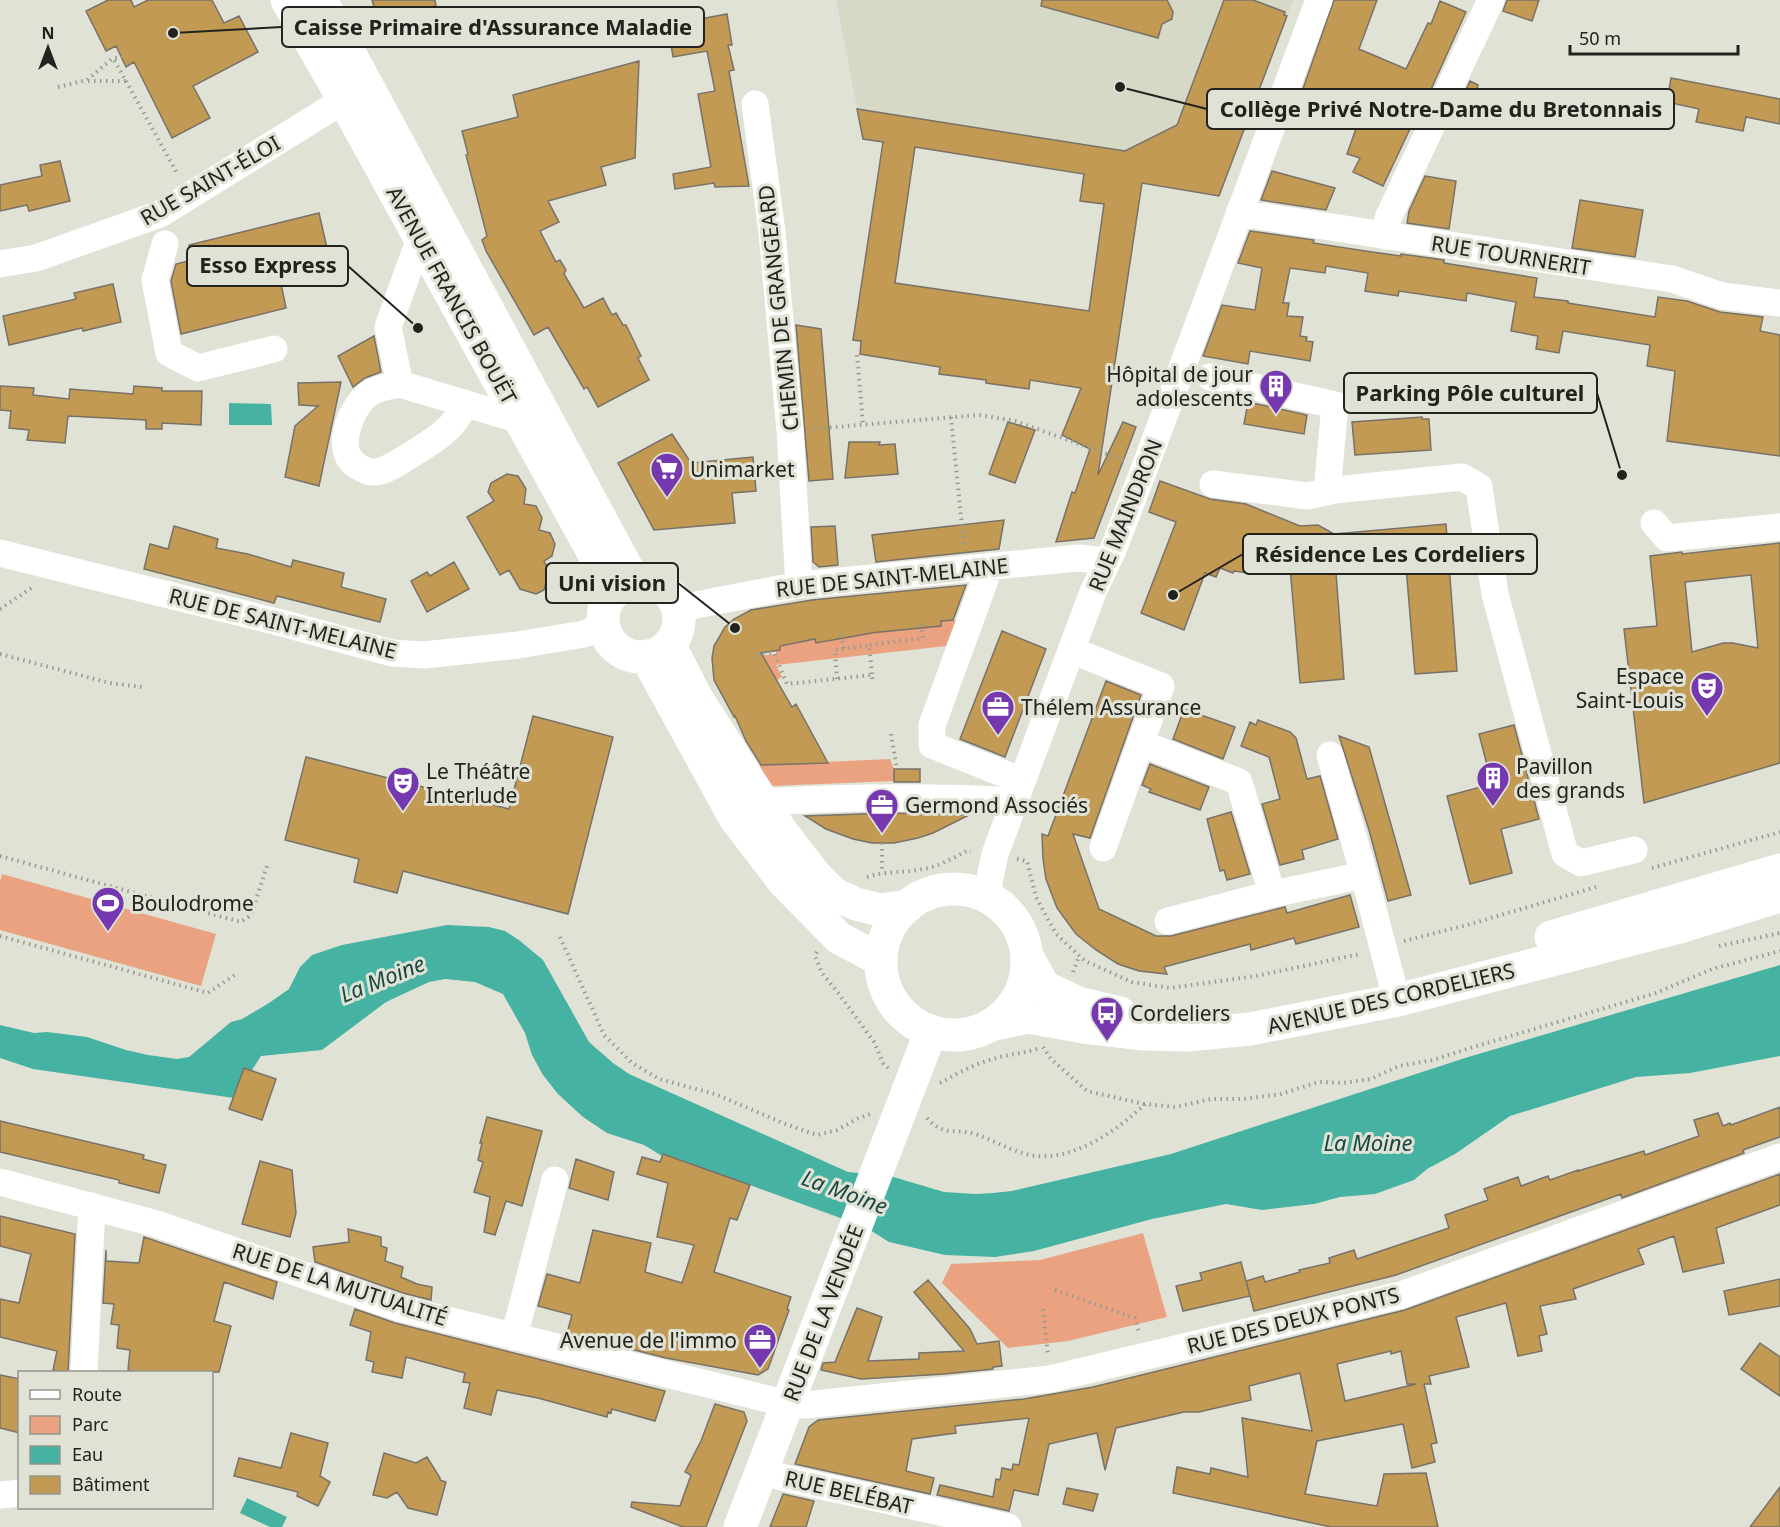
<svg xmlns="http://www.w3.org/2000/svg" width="1780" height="1527" viewBox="0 0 1780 1527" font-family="'Noto Sans',sans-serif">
	<rect width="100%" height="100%" fill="#e0e2d6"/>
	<path fill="#d6d9c6" d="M836,0H1293L1219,196L863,139Z"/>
	<path fill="#eaa280" d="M956,620L946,646L776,665L782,677L771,683L758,656L776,654V650H780V646L815,639L816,643L826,642V637L863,635V631L902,630V626H941V621Z
		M890,759L894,769V781L771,786L758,765Z
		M2,874L216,934L201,986L0,930V882Z
		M1143,1233L1167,1317L1068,1341L1008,1348L942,1283L951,1264L1040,1260Z"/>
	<path fill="#46b2a2" d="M229,403L271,404L272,425H229Z
		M447,925L489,927L505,931L519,940L543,960L589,1042L613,1063L629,1074L848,1172L890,1176L944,1192L976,1194L993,1193L1012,1191L1171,1154L1465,1058L1780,965V1056L1690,1073L1636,1077L1510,1116L1455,1154L1427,1169L1414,1180L1375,1194L1340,1197L1314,1204L1262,1210L1226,1204L1152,1219L1034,1251L995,1257L945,1255L889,1242L870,1230L835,1216L673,1157L663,1154L662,1156L644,1145L607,1133L583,1117L558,1094L543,1075L532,1055L525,1033L503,994L475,982L445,979L429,982L386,1002L322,1050L261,1056L234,1098L33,1069L0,1058V1025L34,1033L47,1032L87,1037L126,1050L148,1055L177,1059L189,1057L231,1022L242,1019L269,1003L289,989L300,967L312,955L342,945Z
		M247,1498L287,1517L282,1527H270L240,1513Z"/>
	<path fill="#c29a53" stroke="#787269" stroke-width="1.5" fill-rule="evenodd" d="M108,0H131L134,7L148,0H212L224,23L239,16L258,52L193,86L210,118L172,138L134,62L126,67L116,46L106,51L86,11Z
		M372,0H435L436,6L378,21Z
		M1042,0H1167L1173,12L1172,19L1162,24L1158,38L1041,6Z
		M1224,0H1253L1285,12L1284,15L1287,16L1219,196L1142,183L1098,475L1123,422L1136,427L1094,538L1056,542L1072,492L1075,493L1090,449L1062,435L1081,388L1030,380L1029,389L986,383V380L939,374L940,367L860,354L861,341L853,340L883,142L863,139L857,109L1125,151L1177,125ZM915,147L1084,174L1080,201L1104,204L1089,311L895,283Z
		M1334,0H1377L1359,49L1406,69L1428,23L1431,24L1440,1L1466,12L1428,96L1426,95L1383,186L1353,172L1360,158L1347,154L1358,123L1299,100Z
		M1507,0H1539L1532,21L1503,11Z
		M727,14L732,45H728L734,70L729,71L749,186L715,187L714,183L675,189L673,174L711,167L698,94L715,91L707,51L673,57L668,25Z
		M639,61L635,158L601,167L606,185L548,201L559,222L540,231L556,262L560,260L566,270L564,274L584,308L603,298L612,315L616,313L623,325H626L641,356L638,358L649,380L598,407L587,387L584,389L548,327L534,335L486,251L482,240L487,236L466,155L468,154L462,131L518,117L513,95Z
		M1671,78L1780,99V124L1746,117L1743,131L1696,122L1699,109L1667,102Z
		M1470,81L1478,85L1472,116L1457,109Z
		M60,161L70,201L29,211L27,205L0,211V185L42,176L40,165Z
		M1272,171L1335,188L1326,210L1261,200Z
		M1425,176L1456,181L1449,229L1407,223L1409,211Z
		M1580,200L1643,210L1635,257L1572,248Z
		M319,213L327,248L276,259L286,308L181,334L171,281L176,264L192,260L189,245Z
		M1250,231L1314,240L1313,243L1372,252L1401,256V254L1444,260V263L1537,278L1534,297L1568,301V303L1655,317L1658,297L1687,301L1720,312L1763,317L1760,331L1780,335V456L1667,441L1675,371L1647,366L1650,345L1563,331L1559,353L1536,349L1538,336L1511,331L1516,302L1467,293L1466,301L1399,291L1398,296L1365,291L1368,273L1326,266L1325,273L1290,268L1283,303H1289L1287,316L1303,317L1300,336L1307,337L1306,341L1313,342L1310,361L1250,351L1248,364L1203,356L1222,305L1255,310L1262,268L1238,263Z
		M113,284L121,322L83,331L82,328L9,345L3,316L76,299L74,293Z
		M796,325L821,329L833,479L809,481Z
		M374,336L381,372L365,378L353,387L338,356Z
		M341,382L319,486L285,477L295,426L318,406L299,405L298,383Z
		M0,386L34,388L33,395L69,399L70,389L133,394L134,386L162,388V391H202L201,425L162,423V429H146V420L68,416L65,443L27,440L29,430L9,428L11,411L0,410Z
		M1248,402L1307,415L1304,434L1244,424Z
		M1422,417V419H1429L1431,450L1355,455L1352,422Z
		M1008,422L1035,430L1015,483L989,474Z
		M672,434L691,463L753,457L756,491L732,493L735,523L654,530L618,463Z
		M849,442H880L879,445L895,444L898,474L845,478Z
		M507,474L518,476L526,489L524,504L536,506L542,518L539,530L550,533L555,544L552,556L544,561L549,571L544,590L536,594L520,589L509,570L500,575L467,517L494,501L488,492L491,483Z
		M1160,481L1210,499L1246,504L1300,526L1318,525L1334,534L1446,524L1457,671L1415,674L1406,567L1336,573L1344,679L1300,683L1289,555L1256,574L1234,571L1233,573L1220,568L1216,577L1205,573L1184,630L1141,613L1176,522L1149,512Z
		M1004,520L999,549L876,562L872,535Z
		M174,526L218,539L216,548L248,554L291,567L293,560L344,573L341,587L386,599L380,622L277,596L274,603L144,569L150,544L168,549Z
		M835,526L838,565L819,567L813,562L811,527Z
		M1780,543V763L1644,803L1624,629L1657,626L1650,556L1682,552V554ZM1751,575L1758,648L1733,643H1723L1692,652L1685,582Z
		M454,562L469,589L427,612L411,581L427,572L430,576Z
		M966,585L953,620L941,621V626L870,633H872L816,643L815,639L780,646V650L761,653L792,707L796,704L828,763L761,765L746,741L735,716L734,717L714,680L712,658L714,646L725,627L734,619L751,610L812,600Z
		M1002,631L1046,649L1005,757L960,739Z
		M1106,681L1141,695L1090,838L1073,834L1099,909L1156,936H1171L1285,907L1287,913L1350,895L1359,927L1296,944L1294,938L1251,950L1250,944L1164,967L1167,974L1139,971L1118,964L1096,950L1076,934L1057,908L1046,879L1043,859L1042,834L1048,836Z
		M1184,709L1235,727L1223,759L1173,739Z
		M533,716L613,737L568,914L403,871L397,893L354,882L359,859L285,840L306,757L509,809Z
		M1258,720L1290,732L1296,738L1307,779L1320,776L1338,839L1302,850L1304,859L1280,865L1262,804L1280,799L1269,757L1241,746L1250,722L1256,725Z
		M1514,725L1539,819L1501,829L1512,873L1470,884L1447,796L1492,784L1479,734Z
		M1339,736L1369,747L1411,895L1388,901L1369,830Z
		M1150,764L1209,787L1200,810L1149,792L1151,789L1142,785Z
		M894,769H920V782H894Z
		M1231,812L1250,874L1227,880L1224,870L1220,871L1207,819Z
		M889,813L969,815L933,833L918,838L894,843H872L853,839L826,829L805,816Z
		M244,1068L276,1079L262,1120L229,1109Z
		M1780,1107V1137L1743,1150L1744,1153L1622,1198L1621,1194L1396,1275L1254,1311L1246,1281L1263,1276L1265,1282L1300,1272L1299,1270L1330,1263L1329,1258L1354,1250L1357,1259L1449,1228L1445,1215L1488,1200L1484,1189L1518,1177L1521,1186L1548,1176L1550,1180L1578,1170V1171L1644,1151L1645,1155L1699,1136L1694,1120L1718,1113L1723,1126L1730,1123L1731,1125Z
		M487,1117L542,1131L522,1206L506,1201L495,1235L484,1232L490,1197L474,1192L483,1162L478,1160L482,1143H480Z
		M0,1121L144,1155L143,1159L166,1165L159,1193L119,1183V1180L0,1152Z
		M663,1154L750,1185L737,1220L730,1218L714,1272L791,1297L787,1309L789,1310L768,1369L758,1375L666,1358L567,1333L572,1315L538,1306L547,1274L580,1283L593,1230L651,1243L645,1272L682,1283L694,1245L657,1237L668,1183L637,1174L642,1157L660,1162Z
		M576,1159L614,1172L608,1200L569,1188Z
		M260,1161L292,1170L296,1213L290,1237L242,1224Z
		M1780,1174V1205L1716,1228L1724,1263L1683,1272L1674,1236L1638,1249L1644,1264L1573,1289L1576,1299L1540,1306L1547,1334L1539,1336L1542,1351L1518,1356L1506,1303L1456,1317L1469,1367L1429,1376L1431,1384H1424L1437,1443L1431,1444L1435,1462L1412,1468L1403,1424L1317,1441L1305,1494L1377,1506L1384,1474L1426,1473L1438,1527H1331L1173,1493L1177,1467L1210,1474L1211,1468L1248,1477L1242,1418L1312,1431L1300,1373L1249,1386L1251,1400L1199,1412H1184L1116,1428L1105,1470L1097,1433L1049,1444L1038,1495L1014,1490L1009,1511L937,1495L940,1485L993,1497L996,1479L1000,1480L1002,1468L1012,1470L1013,1464L1019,1465L1029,1418L955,1426L956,1433L912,1439L906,1471L934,1478L930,1494L795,1464L809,1427L818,1420L1024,1399L1093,1387L1405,1310ZM1391,1351V1354L1401,1351L1407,1384H1416L1345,1401L1337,1364Z
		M0,1216L75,1234L68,1372L53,1370L57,1351L0,1337V1299L19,1303L31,1254L0,1246Z
		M348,1229L381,1237V1246L387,1248L385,1261L403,1267L401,1277L417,1284L432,1287L431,1300L403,1293L315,1262L313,1247L349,1242Z
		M144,1237L277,1282L273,1299L224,1282L214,1321L231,1326L219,1372H137L128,1370L130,1350L117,1348L119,1325L111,1324L114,1304L103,1303L106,1250V1261L139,1263Z
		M1241,1262L1250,1296L1183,1311L1176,1286L1202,1280L1200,1273Z
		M1780,1279V1306L1729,1315L1724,1291Z
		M928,1280L970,1329L977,1344L999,1341L1002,1366L993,1367V1369L945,1374L861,1379L821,1370L823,1363L835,1362L857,1308L882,1317L868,1361L919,1359V1353L964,1351L914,1292Z
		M355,1309L395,1323L665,1391L655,1421L612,1409L611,1413L608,1412L607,1417L538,1398L497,1390L491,1415L464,1408L470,1383L463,1382L465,1373L406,1357L402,1378L372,1372L374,1362L366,1360L371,1332L350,1325Z
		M1760,1343L1780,1357V1396L1741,1369Z
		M0,1375L20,1379V1433L0,1428Z
		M715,1404L744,1412L747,1421L706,1527H683L631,1507L632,1502L680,1506L691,1475L685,1472L701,1441Z
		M291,1433L328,1443L320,1476L330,1482L318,1506L297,1496L298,1492L234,1476L239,1458L281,1468Z
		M384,1453L416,1463L427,1457L440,1478V1480L446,1482L437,1515L408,1508L397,1492L387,1498L373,1495Z
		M1780,1487V1527H1750Z
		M1067,1488L1098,1494L1093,1511L1063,1504Z
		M783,1494L814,1501L806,1527H770Z"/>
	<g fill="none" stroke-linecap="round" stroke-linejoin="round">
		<path stroke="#989a91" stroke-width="4" stroke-dasharray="1.5 4.5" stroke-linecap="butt" d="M88,81H126L113,58
			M126,81L178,175
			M58,87L87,80L113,58H122
			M857,355L863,424
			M951,417L964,547
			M812,429L979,415L1015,421L1124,460
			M0,609L33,587
			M841,635L844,649
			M0,654L110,683L142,687
			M754,659L760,653H774L787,684L872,675L873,683
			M872,674L869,645L923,638L921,624
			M837,679L835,650L869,645
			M891,734L897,769
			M882,843V873
			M0,856L241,922L251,915L267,866
			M1017,859L1027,861L1036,897L1056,934L1085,961L1132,982L1170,988L1256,976L1360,954
			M1652,868L1780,832
			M867,877C885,871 904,873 923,869C938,867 953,858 967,851H971
			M0,936L208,993L236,974
			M560,937L604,1035L632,1063L659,1079L715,1094L783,1123L817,1135L837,1130L859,1118L870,1114
			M1404,941L1467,925L1596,887
			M1719,946L1780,933
			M817,952L815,956L822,973L839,994L874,1042L883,1063L888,1068
			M1073,972L1079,956
			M1043,1047L1051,1059L1087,1091L1144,1104
			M940,1083C957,1074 974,1064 993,1059C1008,1054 1024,1054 1039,1048
			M927,1118C944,1138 958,1127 978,1135C995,1141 1011,1151 1030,1155C1071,1163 1117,1131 1145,1104L1176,1107L1211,1099H1243L1281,1094L1319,1082L1343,1083L1371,1079L1399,1066L1433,1060L1470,1048L1656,993L1712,969L1780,951
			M1055,1290L1135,1318L1139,1333
			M1043,1309L1048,1356"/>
		<path stroke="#fff" stroke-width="27" d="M755,104L772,232L790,431L799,585
			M1239,213L1672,279L1722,296L1780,303
			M1385,236L1388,218L1491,0
			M420,238L388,327L400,384L520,420
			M165,244L155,280L169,353L198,368L274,349
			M0,264L36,258L160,214L344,100
			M1210,377L1335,405L1327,492
			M400,384C390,386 373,389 366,396C349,411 333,454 359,467C364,470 370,473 376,472C387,471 407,457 417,451C438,438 454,428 465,404
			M1213,484L1308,496L1334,490L1462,477L1479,487L1495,594L1565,854L1581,863L1634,850
			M1654,523L1667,538L1780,527
			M0,553L278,622L392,653L424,655L518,645L584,634L603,626
			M990,566L932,725V745L1022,781
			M678,611L691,606L799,585L1078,558L1107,561
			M1071,650L1161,686L1103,848
			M1141,743L1239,782L1272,894
			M1330,755L1364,875
			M763,802C846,797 931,796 1015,801
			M986,897L995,854L1093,592L1113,550L1145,467L1319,0
			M1168,921L1272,894L1364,875L1392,982
			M0,1182L157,1224L399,1308L788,1404L806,1405L1050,1379L1401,1295L1780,1157
			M514,1337L555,1180
			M84,1372L92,1206
			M761,1471L785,1478L1008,1527
			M0,1495L20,1493"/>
		<path stroke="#fff" stroke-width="33" d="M287,0L344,100L615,592
			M321,0L629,572
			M603 619a38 38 0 1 1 76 0a38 38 0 1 1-76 0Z
			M669,644L696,697L782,832L816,876L834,894L856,904L880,910L908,906
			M646,656L735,818L784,882L839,938L881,960
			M881 962a73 73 0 1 1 146 0a73 73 0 1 1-146 0Z
			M1551,937L1780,870
			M1027,956L1044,987L1078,1003L1120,1013
			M994,1024L1028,1017L1084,1027L1144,1034L1187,1035L1250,1029L1398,1000L1683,926L1780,896
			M740,1527L931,1031"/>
	</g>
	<defs>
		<symbol id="building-pin" viewBox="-11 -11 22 30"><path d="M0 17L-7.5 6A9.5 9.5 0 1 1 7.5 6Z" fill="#7538ae" stroke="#e0e2d6"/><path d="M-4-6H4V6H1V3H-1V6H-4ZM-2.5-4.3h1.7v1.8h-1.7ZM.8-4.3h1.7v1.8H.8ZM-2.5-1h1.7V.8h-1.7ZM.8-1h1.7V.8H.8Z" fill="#fff"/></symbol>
		<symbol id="supermarket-pin" viewBox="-11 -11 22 30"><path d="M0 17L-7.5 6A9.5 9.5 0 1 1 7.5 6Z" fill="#7538ae" stroke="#e0e2d6"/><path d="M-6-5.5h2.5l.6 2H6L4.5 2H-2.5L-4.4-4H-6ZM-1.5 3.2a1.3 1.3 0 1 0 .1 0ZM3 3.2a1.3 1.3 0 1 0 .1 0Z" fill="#fff"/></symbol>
		<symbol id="theatre-pin" viewBox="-11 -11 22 30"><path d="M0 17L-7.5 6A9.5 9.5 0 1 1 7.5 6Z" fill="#7538ae" stroke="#e0e2d6"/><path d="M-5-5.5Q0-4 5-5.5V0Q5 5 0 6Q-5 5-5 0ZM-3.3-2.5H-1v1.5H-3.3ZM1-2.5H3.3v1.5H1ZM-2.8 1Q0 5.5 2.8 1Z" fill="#fff"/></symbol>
		<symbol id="office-pin" viewBox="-11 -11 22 30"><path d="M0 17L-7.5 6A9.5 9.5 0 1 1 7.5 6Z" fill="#7538ae" stroke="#e0e2d6"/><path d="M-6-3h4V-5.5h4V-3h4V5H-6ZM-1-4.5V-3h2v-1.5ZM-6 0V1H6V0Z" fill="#fff"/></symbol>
		<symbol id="stadium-pin" viewBox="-11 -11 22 30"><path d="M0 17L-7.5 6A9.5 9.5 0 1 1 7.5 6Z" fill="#7538ae" stroke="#e0e2d6"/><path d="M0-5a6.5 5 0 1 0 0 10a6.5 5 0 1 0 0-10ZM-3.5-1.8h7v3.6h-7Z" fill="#fff"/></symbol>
		<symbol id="bus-pin" viewBox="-11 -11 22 30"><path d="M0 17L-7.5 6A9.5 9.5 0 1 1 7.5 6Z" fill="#7538ae" stroke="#e0e2d6"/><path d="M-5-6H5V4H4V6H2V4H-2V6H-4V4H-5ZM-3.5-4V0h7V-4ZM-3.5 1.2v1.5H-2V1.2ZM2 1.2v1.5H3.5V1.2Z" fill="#fff"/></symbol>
	</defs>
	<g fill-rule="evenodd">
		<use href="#building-pin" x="1257" y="367" width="38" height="52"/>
		<use href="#supermarket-pin" x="648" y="450" width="38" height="52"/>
		<use href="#theatre-pin" x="1688" y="669" width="38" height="52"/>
		<use href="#office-pin" x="979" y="688" width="38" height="52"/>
		<use href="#building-pin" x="1474" y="759" width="38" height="52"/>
		<use href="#theatre-pin" x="384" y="764" width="38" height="52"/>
		<use href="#office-pin" x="863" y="786" width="38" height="52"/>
		<use href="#stadium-pin" x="89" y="884" width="38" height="52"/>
		<use href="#bus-pin" x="1088" y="994" width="38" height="52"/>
		<use href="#office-pin" x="741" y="1321" width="38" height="52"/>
	</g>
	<g text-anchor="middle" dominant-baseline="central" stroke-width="6" stroke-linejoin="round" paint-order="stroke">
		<g font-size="21" fill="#22231f" stroke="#e0e2d6">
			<text transform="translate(210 180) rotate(-30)">RUE SAINT-ÉLOI</text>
			<text transform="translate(1511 255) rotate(9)">RUE TOURNERIT</text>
			<text transform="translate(452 295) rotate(61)">AVENUE FRANCIS BOUËT</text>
			<text transform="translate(778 308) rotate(-96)">CHEMIN DE GRANGEARD</text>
			<text transform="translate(1125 515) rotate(-68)">RUE MAINDRON</text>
			<text transform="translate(892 577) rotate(-6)">RUE DE SAINT-MELAINE</text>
			<text transform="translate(283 623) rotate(14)">RUE DE SAINT-MELAINE</text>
			<text transform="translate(1391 998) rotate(-13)">AVENUE DES CORDELIERS</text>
			<text transform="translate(340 1284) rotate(18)">RUE DE LA MUTUALITÉ</text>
			<text transform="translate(823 1313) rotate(-69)">RUE DE LA VENDÉE</text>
			<text transform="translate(1293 1320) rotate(-14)">RUE DES DEUX PONTS</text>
			<text transform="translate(849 1492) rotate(13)">RUE BELÉBAT</text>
		</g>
		<g font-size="21" fill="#22231f" stroke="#e0e2d6" text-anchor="start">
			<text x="1253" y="374" text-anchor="end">Hôpital de jour<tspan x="1253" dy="24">adolescents</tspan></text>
			<text x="690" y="469">Unimarket</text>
			<text x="1684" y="676" text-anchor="end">Espace<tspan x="1684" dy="24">Saint-Louis</tspan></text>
			<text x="1021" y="707">Thélem Assurance</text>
			<text x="1516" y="766">Pavillon<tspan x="1516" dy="24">des grands</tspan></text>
			<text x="426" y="771">Le Théâtre<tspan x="426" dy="24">Interlude</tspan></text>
			<text x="905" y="805">Germond Associés</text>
			<text x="131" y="903">Boulodrome</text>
			<text x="1130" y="1013">Cordeliers</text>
			<text x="737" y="1340" text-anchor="end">Avenue de l'immo</text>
		</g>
		<g font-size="22" font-style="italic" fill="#194841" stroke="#e0e2d6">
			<text transform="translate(382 978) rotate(-22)">La Moine</text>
			<text x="1368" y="1142">La Moine</text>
			<text transform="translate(845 1191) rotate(20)">La Moine</text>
		</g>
	</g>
	<path fill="none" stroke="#22231f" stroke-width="2" d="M173 33L282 27M1120 87L1207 109M418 328L348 266M1622 475L1597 393M1173 595L1243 554M735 628L678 583"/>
	<g fill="#22231f" stroke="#e0e2d6" stroke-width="2">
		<circle cx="173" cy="33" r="6"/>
		<circle cx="1120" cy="87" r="6"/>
		<circle cx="418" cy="328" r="6"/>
		<circle cx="1622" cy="475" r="6"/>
		<circle cx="1173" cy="595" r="6"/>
		<circle cx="735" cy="628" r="6"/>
	</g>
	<g fill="#e0e2d6" stroke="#22231f" stroke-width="2">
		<rect x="282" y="7" width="422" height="40" rx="6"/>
		<rect x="1207" y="89" width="467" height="40" rx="6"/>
		<rect x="187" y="246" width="161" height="40" rx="6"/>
		<rect x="1344" y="373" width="253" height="40" rx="6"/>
		<rect x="1243" y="534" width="294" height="40" rx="6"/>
		<rect x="546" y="563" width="132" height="40" rx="6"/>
	</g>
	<g font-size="22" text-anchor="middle" font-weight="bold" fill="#22231f">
		<text x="493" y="35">Caisse Primaire d'Assurance Maladie</text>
		<text x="1441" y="117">Collège Privé Notre-Dame du Bretonnais</text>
		<text x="268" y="273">Esso Express</text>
		<text x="1470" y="401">Parking Pôle culturel</text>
		<text x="1390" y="562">Résidence Les Cordeliers</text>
		<text x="612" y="591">Uni vision</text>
	</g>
	<rect x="18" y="1371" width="195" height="138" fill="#e0e2d6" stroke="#94968d" stroke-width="1.5"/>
	<rect x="30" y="1390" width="30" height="9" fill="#ffffff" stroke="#94968d" stroke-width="1.5"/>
	<text x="72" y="1401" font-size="18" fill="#22231f">Route</text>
	<rect x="30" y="1416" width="30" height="18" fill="#eaa280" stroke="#94968d" stroke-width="1.5"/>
	<text x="72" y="1431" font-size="18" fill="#22231f">Parc</text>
	<rect x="30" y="1446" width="30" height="18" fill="#46b2a2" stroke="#94968d" stroke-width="1.5"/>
	<text x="72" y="1461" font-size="18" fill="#22231f">Eau</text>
	<rect x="30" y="1476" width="30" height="18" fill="#c29a53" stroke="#94968d" stroke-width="1.5"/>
	<text x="72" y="1491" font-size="18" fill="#22231f">Bâtiment</text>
	<g transform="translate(48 48)" stroke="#e0e2d6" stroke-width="4.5" paint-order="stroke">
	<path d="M0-4.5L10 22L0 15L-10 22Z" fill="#22231f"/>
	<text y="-9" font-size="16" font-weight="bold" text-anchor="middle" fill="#22231f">N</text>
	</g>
	<path d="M1570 45v9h168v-9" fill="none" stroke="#22231f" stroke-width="3"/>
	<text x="1579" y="45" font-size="18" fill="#22231f" stroke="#e0e2d6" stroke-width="4.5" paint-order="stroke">50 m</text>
</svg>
